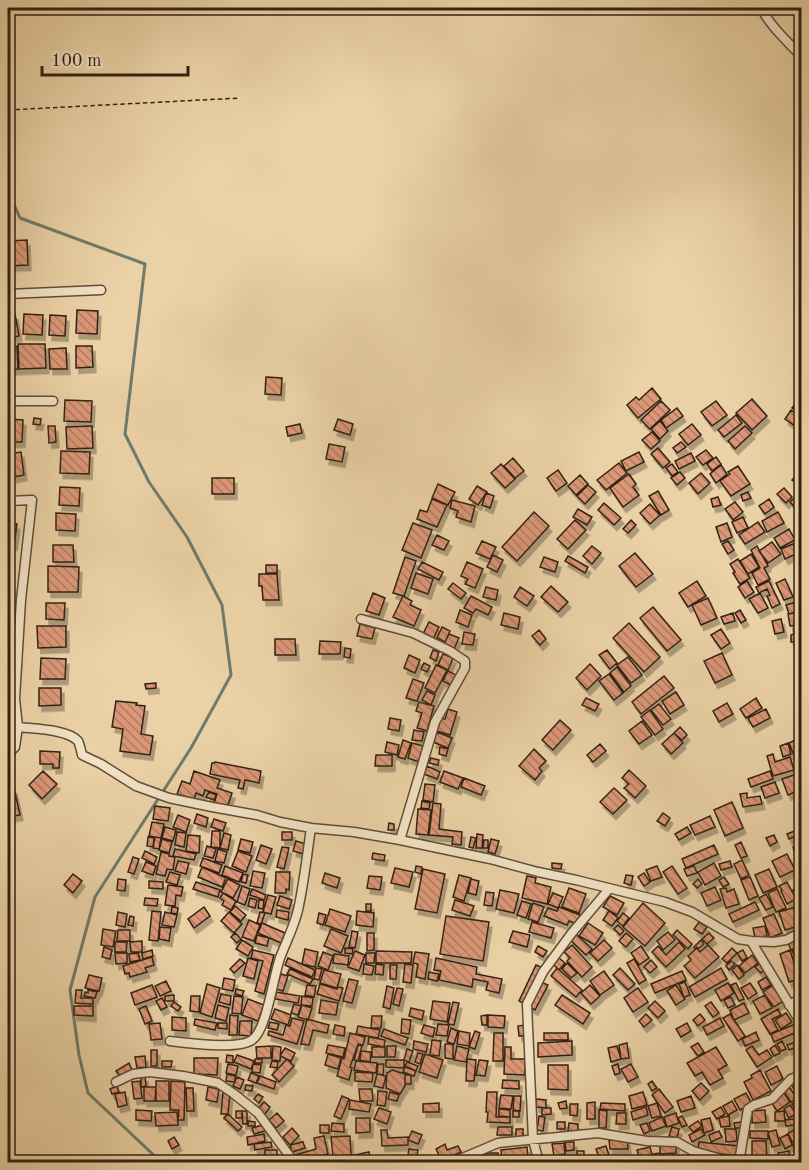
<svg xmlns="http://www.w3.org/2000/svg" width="809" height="1170" viewBox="0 0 809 1170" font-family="'Old Standard TT',serif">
	<defs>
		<pattern id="building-back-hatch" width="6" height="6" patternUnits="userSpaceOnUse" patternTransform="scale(1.5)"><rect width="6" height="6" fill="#db9777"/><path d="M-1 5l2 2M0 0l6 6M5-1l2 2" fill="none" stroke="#b27b60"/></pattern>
		<filter id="shadow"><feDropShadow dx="3" dy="5.5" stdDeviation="0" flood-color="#0004"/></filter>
	</defs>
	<rect width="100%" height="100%" fill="#ebd2a6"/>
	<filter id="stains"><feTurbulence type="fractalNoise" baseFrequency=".00333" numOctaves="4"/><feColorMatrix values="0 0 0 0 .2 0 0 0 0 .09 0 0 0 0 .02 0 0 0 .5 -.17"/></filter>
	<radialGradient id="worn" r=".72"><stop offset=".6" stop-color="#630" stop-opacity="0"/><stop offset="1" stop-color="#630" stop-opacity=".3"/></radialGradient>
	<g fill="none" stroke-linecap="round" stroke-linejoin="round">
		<path stroke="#6f7c6b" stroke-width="3" d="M8,191L20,218L145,264L125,434L149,482L187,537L222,605L231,675L191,748L95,897L70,990L79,1055L88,1093L161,1162"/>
	</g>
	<path fill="url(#building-back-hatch)" stroke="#322213" stroke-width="1.5" filter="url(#shadow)" d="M27,240L28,265L8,266V241Z
		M77,310L98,311L97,334L76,333Z
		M15,314L19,336L8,338V316Z
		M24,314L43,315L42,335L23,334Z
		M50,315L66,316L65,336L49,335Z
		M18,344H45L46,368L19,369Z
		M17,346L18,369L8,370V347Z
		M76,346H92L93,367L76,368Z
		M66,348L67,369H50L49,349Z
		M801,373H802V386L796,383Z
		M266,377L282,378L281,395L265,394Z
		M652,388L661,399L638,418L627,405L636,397L639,400Z
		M801,397H802V416L792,408Z
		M752,399L767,416L752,430L736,413Z
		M65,400L92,401L91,422L64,421Z
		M661,401L670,410L650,429L641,420Z
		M716,401L727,415L712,426L701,412Z
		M677,408L683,416L666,428L661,420Z
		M791,410L801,417L795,426L785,419Z
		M736,415L742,423L724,437L718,430Z
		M34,418L41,419L40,425L33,424Z
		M8,419L23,420L22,442H8Z
		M338,419L353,424L350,435L334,430Z
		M660,421L668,431L660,439L651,429Z
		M300,424L302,433L288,436L286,427Z
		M692,424L701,435L688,445L679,434Z
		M48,426H55L56,442L49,443Z
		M92,426L93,448L67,449L66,427Z
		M745,426L752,433L735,449L728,441Z
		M652,432L660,441L651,449L642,440Z
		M802,432V444L796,440Z
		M681,442L686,447L677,453L673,448Z
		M329,444L345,447L342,462L326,459Z
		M658,448L670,462L663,468L651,454Z
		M706,450L713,458L703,465L696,457Z
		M61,451L90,452L89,474L60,473Z
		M21,452L24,475L8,478V454Z
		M639,452L644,462L626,471L621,461Z
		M691,453L695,461L679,469L675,461Z
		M716,457L721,464L712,471L707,464Z
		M513,458L524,471L515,478L504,466Z
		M619,463L627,473L606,490L597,480Z
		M501,464L515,479L505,488L491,473Z
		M672,464L678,472L672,476L666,468Z
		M721,465L727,474L716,483L710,474Z
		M738,466L750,484L731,496L720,481L730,474L728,472Z
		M558,470L567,483L556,491L547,478Z
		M800,471L802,472V487L792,480Z
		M680,472L685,478L677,485L671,478Z
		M701,473L710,483L698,494L689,483Z
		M629,474L636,484L633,487L639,495L623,507L610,488Z
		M580,475L588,484L576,495L568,486Z
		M212,478H234V494H212Z
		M438,484L455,492L448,505L432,498Z
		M588,485L596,492L585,504L577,496Z
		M477,486L487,492L478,505L469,499Z
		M60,487L80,488L79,506L59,505Z
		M784,488L792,497L786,503L777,494Z
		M658,491L669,510L661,515L649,496Z
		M802,491V503L796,509L790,502Z
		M748,492L751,498L743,501L741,495Z
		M486,493L494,496L490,508L482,505Z
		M718,497L721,505L713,507L711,499Z
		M432,499L447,505L437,527L417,519L420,510L427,512Z
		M769,499L774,507L765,514L759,506Z
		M452,500L475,506L471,522L456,517L458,511L450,508Z
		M735,502L743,512L733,520L725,509Z
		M604,503L621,518L614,525L598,510Z
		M650,504L660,515L650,524L640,513Z
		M578,509L592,517L587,525L573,517Z
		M534,512L549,526L517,561L502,547Z
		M778,512L784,523L767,532L762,521Z
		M56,513L76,514L75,531L56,530Z
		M743,517L748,528L737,533L732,522Z
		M575,520L586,530L568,549L557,539Z
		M631,520L636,525L628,533L623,529Z
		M758,522L765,532L745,544L739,535Z
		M8,523L17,524L14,545L8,544Z
		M413,523L432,530L421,558L402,550Z
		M727,523L732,537L721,542L716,527Z
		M789,529L795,540L780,548L774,538Z
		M437,535L449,541L444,550L432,545Z
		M482,541L496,547L490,559L476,553Z
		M728,541L734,550L728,554L722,544Z
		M772,542L781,554L768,563L759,551Z
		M793,544L798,553L785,559L781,549Z
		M53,545H73L74,562H53Z
		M592,546L601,553L592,564L583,556Z
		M757,546L768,566L764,568L770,579L758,585L752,573L760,568L751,550Z
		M635,553L653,574L636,587L619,566Z
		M751,554L759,567L748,574L740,561Z
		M493,555L503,560L497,572L487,567Z
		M568,556L588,567L585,573L565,561Z
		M405,557L416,561L404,596L393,593Z
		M544,557L558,562L555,572L540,567Z
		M738,559L750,578L740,584L733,573L735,572L730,564Z
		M422,562L443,572L439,580L418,569Z
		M467,562L483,569L475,588L465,584L468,579L461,576Z
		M266,565H277V573H266Z
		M48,566L79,567L78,592H48Z
		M416,573L433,579L428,594L411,588Z
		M259,574H277L279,600H263L262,586H259Z
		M785,579L793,597L784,600L776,583Z
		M697,581L706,596L688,607L679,593Z
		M747,581L754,592L745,598L738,587Z
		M769,581L780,604L772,608L767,596L770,595L767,589L759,593L756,587Z
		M453,583L466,593L461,599L448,589Z
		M551,586L568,602L558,612L541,597Z
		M486,587L498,590L496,600L483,597Z
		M520,587L534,596L527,606L514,597Z
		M373,593L385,598L379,615L366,611Z
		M760,593L768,608L758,613L749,599Z
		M403,596L412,601L410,605L421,610L414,626L393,617Z
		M471,596L492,607L488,615L476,609L473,613L464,608Z
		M708,598L717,618L701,625L692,605Z
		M800,601L802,611L789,614L786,605Z
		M46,603H65L64,620L46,619Z
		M653,607L681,640L667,651L640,618Z
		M460,610L472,615L468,627L456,622Z
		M740,610L746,620L741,623L735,613Z
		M802,612V624L790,626L788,614Z
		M504,613L520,617L518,629L501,625Z
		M733,613L735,621L724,624L721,617Z
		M781,619L784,632L775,634L772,621Z
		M429,622L439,627L433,639L423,634Z
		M629,623L660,657L644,672L613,638Z
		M360,624L375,628L372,639L357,636Z
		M37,626H66V647L38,648Z
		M442,627L450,631L445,642L437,638Z
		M721,629L730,643L721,649L711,635Z
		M539,630L546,639L540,645L532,636Z
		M794,631H802V645H794V642H791V635L794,634Z
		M464,632L475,634L473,645L462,644Z
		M449,634L459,638L454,649L444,644Z
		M275,639H295L296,655H275Z
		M320,641L341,642L340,654H319Z
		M345,648L351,649L350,658L344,657Z
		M433,650L439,652L436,661L430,658Z
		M607,650L617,663L610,669L599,655Z
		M722,653L732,675L715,683L704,661Z
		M443,654L453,658L448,670L438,665Z
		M409,655L420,660L415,673L404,668Z
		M628,657L642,675L631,683L617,665Z
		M41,658L66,659L65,679H40Z
		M424,663L430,666L427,672L421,669Z
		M590,664L601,676L587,690L576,678Z
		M436,665L447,670L435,693L425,688Z
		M617,667L631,686L624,692L610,673Z
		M448,671L456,675L451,685L443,681Z
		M609,674L623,693L614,700L599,681Z
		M664,676L674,688L641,714L632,702Z
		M413,679L424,683L417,701L406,698Z
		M156,683V688L146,689L145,684Z
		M39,688H61V705L39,706Z
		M427,691L435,695L431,705L422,700Z
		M676,692L684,705L670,714L662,701Z
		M586,698L599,704L595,711L582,705Z
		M756,698L762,708L746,718L740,709Z
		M116,701L137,703L136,705L145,706L141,734L153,736L150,755L120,751L123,729L112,727Z
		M419,702L434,706L427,731L417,728L422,713L416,711Z
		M727,703L733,714L719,722L713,711Z
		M659,704L671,719L663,725L651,710Z
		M448,709L457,712L450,735L437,731L441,718L445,719Z
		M766,709L770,718L753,727L748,718Z
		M650,710L663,729L655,735L641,717Z
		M390,718L401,720L399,731L388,729Z
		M560,720L571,730L553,750L542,740Z
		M642,721L652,735L639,744L629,731Z
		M680,727L687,735L682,740L674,733Z
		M414,730L424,732L422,741L412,740Z
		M437,732L452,738L448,748L433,742Z
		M674,733L683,743L671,754L662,744Z
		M403,740L411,743L405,759L398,757Z
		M795,740L802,757V761L797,763L789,743Z
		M387,742L399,745L397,755L385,752Z
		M412,743L423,746L419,762L408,758Z
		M788,743L791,754L783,757L780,746Z
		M600,744L606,751L593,762L587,755Z
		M440,747L448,749L446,756L439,754Z
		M534,749L546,761L539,768L542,771L535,780L519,766Z
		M40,751L60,752L59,768H53V764H40Z
		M773,754L775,762L790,757L794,770L773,776L767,756Z
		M376,755H392V766H375Z
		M431,758L439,760L438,765L429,763Z
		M215,762L261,771L259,783L245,780L243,789L238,788L240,780L210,774L212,763H214Z
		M427,766L440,772L437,779L424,774Z
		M629,770L646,786L635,798L624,788L629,784L622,778Z
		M43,771L57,784L42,799L29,785Z
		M194,771L220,780L217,788L232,793L227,808L214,803L217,794L205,790L203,796L196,793L194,799L177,794L182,781L190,784Z
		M444,771L463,778L458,789L440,782Z
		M770,771L773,779L751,787L748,779Z
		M797,774L802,784V789L788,795L782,779Z
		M464,778L485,786L481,795L461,787Z
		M775,782L779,793L765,798L761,787Z
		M425,784L435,785L433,802L423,800Z
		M14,788L20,815L8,817V790Z
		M614,788L627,800L613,814L600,802Z
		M209,792L216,795L214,800L206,797Z
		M747,793V798L760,796L762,804L743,807L740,794Z
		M422,801L430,803L429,809L421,808Z
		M732,802L743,828L725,836L714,810Z
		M433,803L441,804L439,829L462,832L461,845L452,844L453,837L429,835Z
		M155,806L170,808L168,821L153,819Z
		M418,809L431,810L428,835L416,834Z
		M663,813L670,818L665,826L657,821Z
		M197,814L208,818L206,827L194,823Z
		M178,815L190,820L186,832L173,827Z
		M710,816L715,827L695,835L690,825Z
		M214,819L226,823L223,831L211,827Z
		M152,822L164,824L161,838L149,836Z
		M389,823L394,824V830H388Z
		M165,827L176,830L173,841L162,838Z
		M687,827L691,833L679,840L675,834Z
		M802,828V833L789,839L787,834Z
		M212,831H220V848L211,847Z
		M177,832L186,833L184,847L175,845Z
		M282,832H292V840H282Z
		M224,833L231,835L228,850L220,848Z
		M477,834L483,835L482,848H476Z
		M188,835L200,836L199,853L186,851Z
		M774,835L777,842L770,846L766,838Z
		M148,837L154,838L153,847L147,846Z
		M155,837L161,838L159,849L153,848Z
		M471,837L476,838L473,848L469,847Z
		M162,839L172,842L169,853L159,850Z
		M241,839L253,842L250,853L238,850Z
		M491,839L499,841L495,854L488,852Z
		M484,840H488V848H483Z
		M296,841L306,844L304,854L293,851Z
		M741,842L747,856L741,858L735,845Z
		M261,845L272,849L266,864L256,860Z
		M714,845L718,854L686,868L682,859Z
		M802,845V854L795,855L793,847Z
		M207,846L216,849L213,858L204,856Z
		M282,847L289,848L284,869L277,867Z
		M175,849L196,854L194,860L173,856Z
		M218,849L227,852L224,863L215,861Z
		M145,851L157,857L154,864L142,858Z
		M238,851L252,856L246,872L232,866Z
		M161,852L169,854V856L175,857L173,870L167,869L165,876L156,874Z
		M373,853L385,855L384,861L372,859Z
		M787,854L795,870L780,877L772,861Z
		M133,857L139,859L134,874L128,872Z
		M203,858L222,865L219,873L200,866Z
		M742,860L749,875L741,879L734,864Z
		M178,861L189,863L186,874L175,871Z
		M730,861L732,867L721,870L719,864Z
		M146,862L156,866L153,875L142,871Z
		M552,863L562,864L561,869L552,868Z
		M714,863L721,876L705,885L698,872Z
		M225,866L243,873L239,882L222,875Z
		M416,866L422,867L421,874L415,872Z
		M657,866L662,877L651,881L646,870Z
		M672,866L687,888L678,894L663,872Z
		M694,866L697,873L687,876L684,869Z
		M202,867L226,878L222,887L198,877Z
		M395,868L413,872L409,887L391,883Z
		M423,869L445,874L437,913L415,909Z
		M769,869L777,887L763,893L755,875Z
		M253,871L265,873L262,888L250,886Z
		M170,872L180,875L177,885L166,882Z
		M276,872H290L289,890L286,889V893H275Z
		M325,873L340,878L337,888L322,883Z
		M644,873L650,882L644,886L638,877Z
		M73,874L82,881L73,893L64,885Z
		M243,874L248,875L246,883L241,882Z
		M459,875L471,878L464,901L453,897Z
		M626,875L633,876L631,885L624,883Z
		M369,876L382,877L380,890L367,888Z
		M527,876L536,878L535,883L551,887L547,904L522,898Z
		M724,877L729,884L723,887L719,880Z
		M750,877L758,896L749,900L741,880Z
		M118,879L126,880L125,891L117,890Z
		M228,879L240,885L233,898L221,892Z
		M471,879L479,881L476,895L468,893Z
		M698,879L702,884L697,888L693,884Z
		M149,881L163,882V889L149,888Z
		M196,882L220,890L218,897L193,889Z
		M787,882L796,899L787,904L781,891L782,890L779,886Z
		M168,885L183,887L181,896L176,895L175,906L165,905Z
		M242,886L250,889L245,905L237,902Z
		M715,887L721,900L707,906L701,893Z
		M798,887L802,892V896L799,898L793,890Z
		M569,888L586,894L579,913L562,907Z
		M726,888L727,892L734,889L739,904L726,908L720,889Z
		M252,889L266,895L264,900L250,895Z
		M777,889L786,908L776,912L768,893Z
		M500,890L519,894L514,913L496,909Z
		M486,892L494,893L492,906L484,905Z
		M223,893L236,901L231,910L222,905L224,901L220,898Z
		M553,893L563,897L558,908L548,904Z
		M766,894L773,907L766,910L759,898Z
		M268,895L276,897L271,914L263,912Z
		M280,896L292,900L289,909L277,905Z
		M610,896L624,903L617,915L603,907Z
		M145,898L158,899L157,906L144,905Z
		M250,898L257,900L255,908L248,906Z
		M259,900H264L263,909L258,908Z
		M455,900L474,906L470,916L452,910Z
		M522,901L531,904L526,918L517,915Z
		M755,902L759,910L733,922L729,914Z
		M533,903L544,907L538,922L528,919Z
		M643,903L665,923L645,946L623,927Z
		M366,904H371V911H366Z
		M802,905V925L785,930L779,912Z
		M235,906L246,915L241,921L230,912Z
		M172,907L178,908L177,914L171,913Z
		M204,907L210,916L194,928L188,919Z
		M559,907L580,915L577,924L569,921L567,925L544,916L548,908L557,911Z
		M330,909L351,916L345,932L325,925Z
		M277,910L289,912L288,920L276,917Z
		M152,911L161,912L158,941L149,940Z
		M357,911L374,913L373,927L356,925Z
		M609,911L618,918L612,926L603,920Z
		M118,912L127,914L125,927L116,925Z
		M165,912L177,915L174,927L162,925Z
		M229,912L242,924L234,933L221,921Z
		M260,912L265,913L261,924L257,923Z
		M319,913L326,915L323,925L317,923Z
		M623,913L629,918L623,926L617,921Z
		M774,914L782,933L770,938L763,918Z
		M130,916L134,917L133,926L128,925Z
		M446,916L489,922L483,961L440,954Z
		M249,920L260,925L254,941L242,937Z
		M532,922L554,928L551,938L529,932Z
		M699,922L707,927L702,934L694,929Z
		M262,923L285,933L281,943L258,933Z
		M588,923L603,933L595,945L579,936Z
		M618,925L624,931L620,935L614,929Z
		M765,926L767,936L755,938L753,928Z
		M160,927L171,928L169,941L159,939Z
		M103,929L116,931L113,947L101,945Z
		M331,929L348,936L341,953L324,946Z
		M118,930H130V941H117Z
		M677,930L692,944L688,949L673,935Z
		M352,931L358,932L355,948L349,947Z
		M513,931L530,935L527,947L509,942Z
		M668,932L675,940L663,950L657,941Z
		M235,933L241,939L237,943L231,937Z
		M367,933H374V950L367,951Z
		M626,933L633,939L626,947L619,941Z
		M709,933L714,938L707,944L702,939Z
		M576,934L592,949L586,955L570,940Z
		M257,935L269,938L267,946L255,943Z
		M798,939L800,946L791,950L788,943Z
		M242,940L253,947L248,956L236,949Z
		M604,940L612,948L598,961L590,953Z
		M701,940L704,944L698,949L697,947L695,949L694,947Z
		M142,941V952H131L130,942Z
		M115,942H127L126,952H115Z
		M679,942L685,949L666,967L652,952L658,946L666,955Z
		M572,945L592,967L582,977L567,961L570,958L564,952Z
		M708,945L719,957L695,978L684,966L691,960L688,956L697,948L700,952Z
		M538,946L547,951L543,957L535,952Z
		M641,946L649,958L639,965L631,953Z
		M104,947L112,950L110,959L102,957Z
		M800,947L802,950L801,976L792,950Z
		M345,948L353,949L352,954L345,953Z
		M732,948L737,953L727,963L722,959Z
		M305,949L318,952L315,967L302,964Z
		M152,950L153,956L143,959L142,953Z
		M253,950L274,955L264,994L255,991L263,961L251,958Z
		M743,950L747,958L742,961L737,953Z
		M790,950L799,979L789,982L780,954Z
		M355,951L365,955L359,971L348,967Z
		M376,951L412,952L411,963H376Z
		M323,952L333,956L328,970L318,966Z
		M415,952L429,954L425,979L416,977L418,964L413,963Z
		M115,953H127V963L116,964Z
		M138,953L140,960L130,962L129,954Z
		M366,953H375L374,963H366Z
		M334,954L349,956L348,965L333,963Z
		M752,955L758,963L745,973L739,966Z
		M152,957L154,965L145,968L147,972L130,977L129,973L125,974L123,966Z
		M248,958L258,961L254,979L243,976Z
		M288,958L315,970L312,977L285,965Z
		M436,958L477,967L476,974L502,979L499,993L486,990L488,982L473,979L472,987L439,980L441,971L434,970Z
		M559,958L565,963L559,970L553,964Z
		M240,959L245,963L234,973L230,969Z
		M634,959L646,980L639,984L627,963Z
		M651,960L657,967L650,973L644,967Z
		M731,961L735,964L729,970L726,966Z
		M567,963L577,973L571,978L562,969Z
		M760,963L765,969L761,973L755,967Z
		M364,964L374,966L372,975L363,974Z
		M376,964L384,965L383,975L375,974Z
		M405,964L413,965L411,983L403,982Z
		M390,965H397L396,979H390Z
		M536,965L543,968L525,1004L519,1001Z
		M737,965L744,975L739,979L732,970Z
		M316,968L322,969L319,980L314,979Z
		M557,968L582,990L576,997L551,976Z
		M620,968L635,984L628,990L613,975Z
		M721,968L727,979L695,997L689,987Z
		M290,969L313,979L310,984L287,974Z
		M324,970L341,974L337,988L320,983Z
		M604,971L614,985L600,995L590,981Z
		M682,971L686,980L655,993L651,984Z
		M429,972L439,974L437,981L428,979Z
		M281,974L288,976L283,991L276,989Z
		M89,975L102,978L99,991L85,988Z
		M766,977L771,985L762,990L758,982Z
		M224,978L235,980L233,991L222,989Z
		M349,979L358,981L352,1003L343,1001Z
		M802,979V993L800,994L794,983Z
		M166,981L171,991L160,996L155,986Z
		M541,982L548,985L535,1010L528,1006Z
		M685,982L690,995L684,997L679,984Z
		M728,983L734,993L721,1001L715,990Z
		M736,983L744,999L739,1001L731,985Z
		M750,983L757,993L748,999L741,988Z
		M207,984L220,988L212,1017L200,1013Z
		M320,984L337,989L338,987L343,988L339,1001L317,994Z
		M152,985L157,997L135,1005L131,993Z
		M307,985L316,986L314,997L305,995Z
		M590,985L600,996L591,1004L581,993Z
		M676,985L685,999L676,1005L667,991Z
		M773,985L783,1001L774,1007L763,992Z
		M387,986L394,988L390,1009L383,1007Z
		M397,988L403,989L399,1006L393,1004Z
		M638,988L648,1002L633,1012L624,998Z
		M236,989L244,991L242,996L235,994Z
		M76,990H82L81,998H93V1004L75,1003Z
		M88,990L97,992L95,998L84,996L85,992L88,993Z
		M276,992L300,996L298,1003L275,999Z
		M221,994L231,996L230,1005L219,1002Z
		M174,995V1001H165V996Z
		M562,995L590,1013L583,1024L555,1005Z
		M765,995L772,1008L760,1014L753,1001Z
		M191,996H200L199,1012L190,1011Z
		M234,996L243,997L241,1014L232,1013Z
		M302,996L313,998L312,1006L301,1005Z
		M731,997L735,1005L728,1008L724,1000Z
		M162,998L167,1007L161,1010L156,1001Z
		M248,999L264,1005L258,1021L242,1015Z
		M321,1000L338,1003L336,1015L319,1013Z
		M433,1001L450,1003L447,1022L430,1019Z
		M655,1001L665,1011L658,1018L648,1008Z
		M174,1002L181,1007L178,1011L171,1006Z
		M453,1002L459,1003L454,1025L448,1024Z
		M711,1002L719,1013L713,1017L705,1006Z
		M744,1003L749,1013L734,1020L730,1010Z
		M294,1004L301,1006L298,1015L291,1013Z
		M218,1005L229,1008L226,1021L215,1018Z
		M302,1005L312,1008L308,1020L298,1017Z
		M74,1006H93V1016L74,1015Z
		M146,1006L152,1021L145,1024L139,1009Z
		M411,1008L424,1011L422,1020L409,1016Z
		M275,1009L291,1015L288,1025L271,1019Z
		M778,1009L781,1015L772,1019L778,1030L770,1034L761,1019Z
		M786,1013L792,1022L781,1029L775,1020Z
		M646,1014L652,1020L644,1027L639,1021Z
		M700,1014L705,1020L698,1026L693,1020Z
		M730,1014L745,1036L738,1041L723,1018Z
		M230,1015L238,1016L237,1035H229Z
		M487,1015V1025H482L481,1016Z
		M488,1015L505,1016L504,1028L488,1027Z
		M372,1016H382L381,1028H371Z
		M172,1017L186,1018V1031L172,1030Z
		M292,1018L304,1021L297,1044L268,1035L269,1031L283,1035L286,1025L290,1026Z
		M720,1018L724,1026L707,1035L703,1027Z
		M195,1019L217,1023L215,1030L194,1025Z
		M307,1019L329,1025L327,1033L313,1030L309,1045L301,1044Z
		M402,1019L411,1020L409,1034L401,1033Z
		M240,1021H252L251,1036L239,1035Z
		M270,1022L279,1024L277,1030L268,1028Z
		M160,1023L162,1039L151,1040L149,1024Z
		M218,1023H227V1029L218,1028Z
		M687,1023L691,1031L681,1037L676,1029Z
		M798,1023L801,1030L774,1042L771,1034Z
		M438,1024L449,1025L447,1036L436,1035Z
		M335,1025L345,1027L344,1036L333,1034Z
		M424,1025L435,1028L433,1037L421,1033Z
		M524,1025L525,1036H519L518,1026Z
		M358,1026L380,1030L378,1038L356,1034Z
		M451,1028L458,1031L454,1044L447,1042Z
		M384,1029L408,1038L405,1045L381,1036Z
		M459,1031L470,1033L469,1046L457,1044Z
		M475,1031L480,1033L475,1049L469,1047Z
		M756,1032L759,1040L745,1046L742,1039Z
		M350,1033L365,1037L363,1045L358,1044L350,1067L352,1068L349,1080L337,1076L342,1058L344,1059Z
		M494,1033H503V1061H493Z
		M544,1033H568V1040H544Z
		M802,1036V1045L789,1050L787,1045L798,1041L796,1037Z
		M369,1037L385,1040L384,1047L368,1044Z
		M432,1040L441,1041L439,1056L430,1055Z
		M414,1041L428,1044L426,1052L413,1049Z
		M572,1041V1055L538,1057V1043Z
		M782,1041L786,1049L781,1051L777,1044Z
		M627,1043L629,1058L621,1059L619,1045Z
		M698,1043L704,1052L698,1056L691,1047Z
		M445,1044H453V1059L445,1058Z
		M328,1045L345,1048L343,1057L326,1053Z
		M358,1045L362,1046L358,1061L354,1060Z
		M775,1045L780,1053L774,1056L770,1049Z
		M271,1046V1058H257L256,1047Z
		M273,1046L281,1047L280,1061L272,1060Z
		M387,1046H396L395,1057H387Z
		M457,1046L469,1049L466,1062L454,1060Z
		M617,1046L621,1059L611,1062L608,1048Z
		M752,1046L759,1055L767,1050L772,1057L757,1067L746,1050Z
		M372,1047H385V1057H372Z
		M505,1047H511V1059H525V1075L504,1074Z
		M716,1047L727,1065L718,1070L723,1078L710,1085L702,1072L695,1076L687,1063Z
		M285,1048L295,1053L291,1061L280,1056Z
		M407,1049L413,1051L409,1062L404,1060Z
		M802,1049V1057L796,1059L794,1051Z
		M151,1050H157V1066H151Z
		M361,1051L371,1052L370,1062L360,1060Z
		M418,1053L423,1054L420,1064L415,1062Z
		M328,1054L341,1058L338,1069L325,1065Z
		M425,1054L443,1060L437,1078L419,1072Z
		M227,1055L233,1056V1063L226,1062Z
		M237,1055L254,1061L251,1069L234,1062Z
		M145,1056L146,1067L137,1068L135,1057Z
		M194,1058H218L217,1075L194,1074Z
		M255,1059H262V1063H255Z
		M287,1059L294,1066L279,1082L272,1075Z
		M467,1059L476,1060L474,1081H466Z
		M386,1060H404V1068L386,1067Z
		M479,1060L488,1061L485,1076L476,1075Z
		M162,1061H172L171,1067H162Z
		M272,1061L278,1062L277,1068L270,1067Z
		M356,1061L377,1063L376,1073L354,1070Z
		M407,1062L418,1066L416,1071L405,1066Z
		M129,1063L132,1070L120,1077L116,1071Z
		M228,1064L238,1066L236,1075L226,1073Z
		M253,1064L261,1065L260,1073L252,1072Z
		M378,1064H384L383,1075L377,1074Z
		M618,1064L620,1073L615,1075L612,1066Z
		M631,1064L638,1077L628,1082L621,1069Z
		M548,1065H568V1090L548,1089Z
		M777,1066L783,1079L771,1085L765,1072Z
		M405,1067L416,1071L414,1076L403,1072Z
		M392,1070L405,1074V1086L400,1094L386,1088L387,1073Z
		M760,1070L771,1091L753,1100L744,1082L752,1078L751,1075Z
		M355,1072L373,1073L372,1082L355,1081Z
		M251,1073L259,1076L256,1083L248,1080Z
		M227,1074L235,1076V1082L226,1081Z
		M377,1074L386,1076L383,1088L374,1086Z
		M405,1075H411V1084H405Z
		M141,1076H145L146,1086L141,1087Z
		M260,1076L276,1082L274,1089L257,1083Z
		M237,1077L244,1080L240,1089L233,1086Z
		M802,1078V1083L797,1085L802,1094L801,1102L790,1082Z
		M503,1080L519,1081V1089L502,1088Z
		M140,1081L142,1098L134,1099L132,1082Z
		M156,1081H169V1101H156Z
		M171,1081L185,1082L184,1120H178L179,1110H170Z
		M652,1081L657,1088L652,1091L648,1084Z
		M701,1083L709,1091L700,1100L692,1091Z
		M246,1085L253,1086L252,1091L245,1090Z
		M117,1086L119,1092L112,1094L110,1089Z
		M144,1087H156L155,1101H144Z
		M208,1087L219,1089L217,1102L206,1100Z
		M186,1088H193L194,1111H187Z
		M790,1088L797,1099L791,1102L784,1092Z
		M359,1089H372L373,1101H360Z
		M659,1089L673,1107L665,1113L652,1095Z
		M378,1091L387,1092L385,1106L377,1105Z
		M125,1092L127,1105L118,1107L115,1094Z
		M223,1092L230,1093L228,1114H221Z
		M390,1092L399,1095L397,1101L388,1099Z
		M487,1092H497L496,1117H510V1123L487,1122L488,1112H486Z
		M643,1092L647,1105L632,1109L629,1096Z
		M746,1093L752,1104L740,1110L734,1099Z
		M784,1093L790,1102L777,1111L771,1102Z
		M258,1094L263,1097L259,1103L254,1099Z
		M501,1095L513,1096L511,1109L499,1108Z
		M342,1096L349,1099L341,1119L334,1116Z
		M514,1096H521L520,1111L513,1110Z
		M691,1096L695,1108L681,1112L677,1101Z
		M536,1099L546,1100V1108L536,1107Z
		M350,1100L371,1104L369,1112L349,1109Z
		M798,1100L802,1108L796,1111L792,1104Z
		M566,1101L567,1108L560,1109L558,1103Z
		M732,1101L737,1110L728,1115L723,1106Z
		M264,1102L270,1107L265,1114L258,1109Z
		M595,1102V1119H587V1103Z
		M439,1103V1112H423V1104Z
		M601,1103L625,1104V1111L600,1109Z
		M657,1103L661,1116L652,1118L648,1106Z
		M570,1104H578L577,1116L570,1115Z
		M790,1105L796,1114L789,1118L784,1109Z
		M646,1107L648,1115L633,1120L631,1112Z
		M721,1107L725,1114L717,1119L712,1112Z
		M379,1108L391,1112L387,1124L374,1119Z
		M542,1108H551V1114L542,1115Z
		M499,1109L510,1110V1117L499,1116Z
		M136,1110L152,1111L151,1121L136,1120Z
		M599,1110L607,1111L606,1128H599Z
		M765,1110L766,1122L752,1123V1111Z
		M236,1111H242V1118H236Z
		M242,1111H247V1124H243Z
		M513,1111H519V1117H513Z
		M784,1111L785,1121H775V1112Z
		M177,1112L178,1125L156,1126L155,1113Z
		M277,1113L284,1121L276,1128L269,1120Z
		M617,1113H626V1124H616Z
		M676,1113L679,1123L667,1127L664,1117Z
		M228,1114L242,1127L238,1131L224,1118Z
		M539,1116L545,1117L543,1131L537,1130Z
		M682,1116L687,1125L682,1127L678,1118Z
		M729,1116L730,1126L721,1127L719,1118Z
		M662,1117L666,1126L652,1131L649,1123Z
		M356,1118H370V1132L356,1133Z
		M710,1118L713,1130L704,1133L701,1120Z
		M794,1119L795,1125L786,1126L785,1120Z
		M248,1121L255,1122V1126H248Z
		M698,1121L702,1126L693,1132L689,1127Z
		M557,1122H565V1129H557Z
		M741,1122L742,1128H735L734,1123Z
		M332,1123L344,1124V1132L331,1131Z
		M569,1123L578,1124V1131H568Z
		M647,1123L650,1131L644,1134L640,1125Z
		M263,1125L265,1131L254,1134L252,1128Z
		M320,1125H329V1133H320Z
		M498,1127H512V1135H497Z
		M672,1127L679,1129L677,1138L669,1136Z
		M292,1128L299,1136L290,1145L283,1137Z
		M516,1129H523V1136L516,1137Z
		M701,1129L705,1135L692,1142L689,1135Z
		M725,1129H736L737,1141L726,1142Z
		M381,1130H387L388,1138L408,1137V1145L382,1146Z
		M776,1130L780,1145L772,1147L768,1132Z
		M794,1130L798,1139L792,1142L788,1133Z
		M412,1131L422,1135L418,1144L408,1140Z
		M719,1131L722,1137L711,1142L709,1135Z
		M750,1131H768V1139L750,1138Z
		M264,1134L265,1141L248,1145L247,1137Z
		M788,1134L792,1145L785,1149L780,1138Z
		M324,1136L328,1154L297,1161L295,1155L316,1149L314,1138Z
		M350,1136L351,1155L333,1157L331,1137Z
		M174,1137L179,1145L172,1149L168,1141Z
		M627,1139L628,1149H610L609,1140Z
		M752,1141H766L767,1162H748H752Z
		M271,1142L272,1147L255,1150L254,1144Z
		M303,1142L305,1148L292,1152L290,1145Z
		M565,1142H574V1150L566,1151Z
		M699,1142L739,1146L738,1156L698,1151Z
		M564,1143L565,1154L554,1156L552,1144Z
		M802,1143V1149L794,1150L793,1144Z
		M445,1144L447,1150L458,1146L461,1152L438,1162L436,1157L439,1155L436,1149Z
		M660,1144H676V1153L660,1154Z
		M606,1146L611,1162H601L596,1149Z
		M527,1147L528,1158L512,1159V1162H502L501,1150Z
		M650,1147L653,1159L640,1162L637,1150Z
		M409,1149L418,1150L417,1156L408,1155Z
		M265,1150H277V1162H265Z
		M577,1151H584V1157H577Z
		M789,1151L790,1162H779L778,1153Z
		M369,1152L371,1160L359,1162H337L336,1159Z
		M485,1153H498V1162H485Z
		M660,1153V1161L654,1162V1154Z
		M248,1155L252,1162H237V1161Z
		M674,1155L675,1162H665L664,1157Z
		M630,1156L631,1162H618L617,1158Z
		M562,1157H571V1162H562Z
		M587,1158V1162H573V1159Z
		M530,1159L531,1162H514Z"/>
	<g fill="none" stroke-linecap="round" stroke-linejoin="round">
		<defs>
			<path id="minor" d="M761,8C771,27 787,41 802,57
				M8,294L101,290
				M8,401H53
				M8,501L32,500L21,600L15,699L18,727C33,729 67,729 78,741C80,745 81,751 82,755L101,764L136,786L169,798L212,807L257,815L280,822L311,828L354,832L400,840L490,859L538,872L576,880L665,902L692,912L738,939L751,941L774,942L786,940L802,932
				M361,619L413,633L450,651L465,661V668L435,722L400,840
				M8,754L15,747L18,727
				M751,941L802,1025
				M789,1005L802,998
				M170,1041C187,1043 238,1050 252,1040C267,1030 273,977 280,958C286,942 294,927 298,910C304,883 307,855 311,828
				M116,1082L133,1074L150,1072L183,1076L218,1083L234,1094L258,1113L294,1162
				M453,1162L498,1143L598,1133L647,1141L677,1142L693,1151L732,1162
				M539,1162L533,1140L527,1004L543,972L571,934L609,889
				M739,1162L748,1109L754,1105L772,1099L791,1079L802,1075"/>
		</defs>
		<use href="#minor" stroke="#604e38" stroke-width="11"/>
		<path stroke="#322213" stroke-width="1.5" stroke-dasharray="4.5 3" stroke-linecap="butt" d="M8,110L240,98"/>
		<use href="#minor" stroke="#f2e2c5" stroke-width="8"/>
	</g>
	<rect width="809" height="1170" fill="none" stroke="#ebd2a6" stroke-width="30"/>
	<rect x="9" y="9" width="791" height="1152" fill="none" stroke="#322213" stroke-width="3"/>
	<rect x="15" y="15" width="779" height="1140" fill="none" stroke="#322213" stroke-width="1.5"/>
	<path d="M42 66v9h146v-9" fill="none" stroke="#322213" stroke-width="3"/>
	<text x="51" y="66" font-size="18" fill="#322213" stroke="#f2e2c5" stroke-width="4.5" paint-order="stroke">100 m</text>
	<rect width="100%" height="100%" filter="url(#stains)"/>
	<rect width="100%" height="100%" fill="url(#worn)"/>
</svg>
